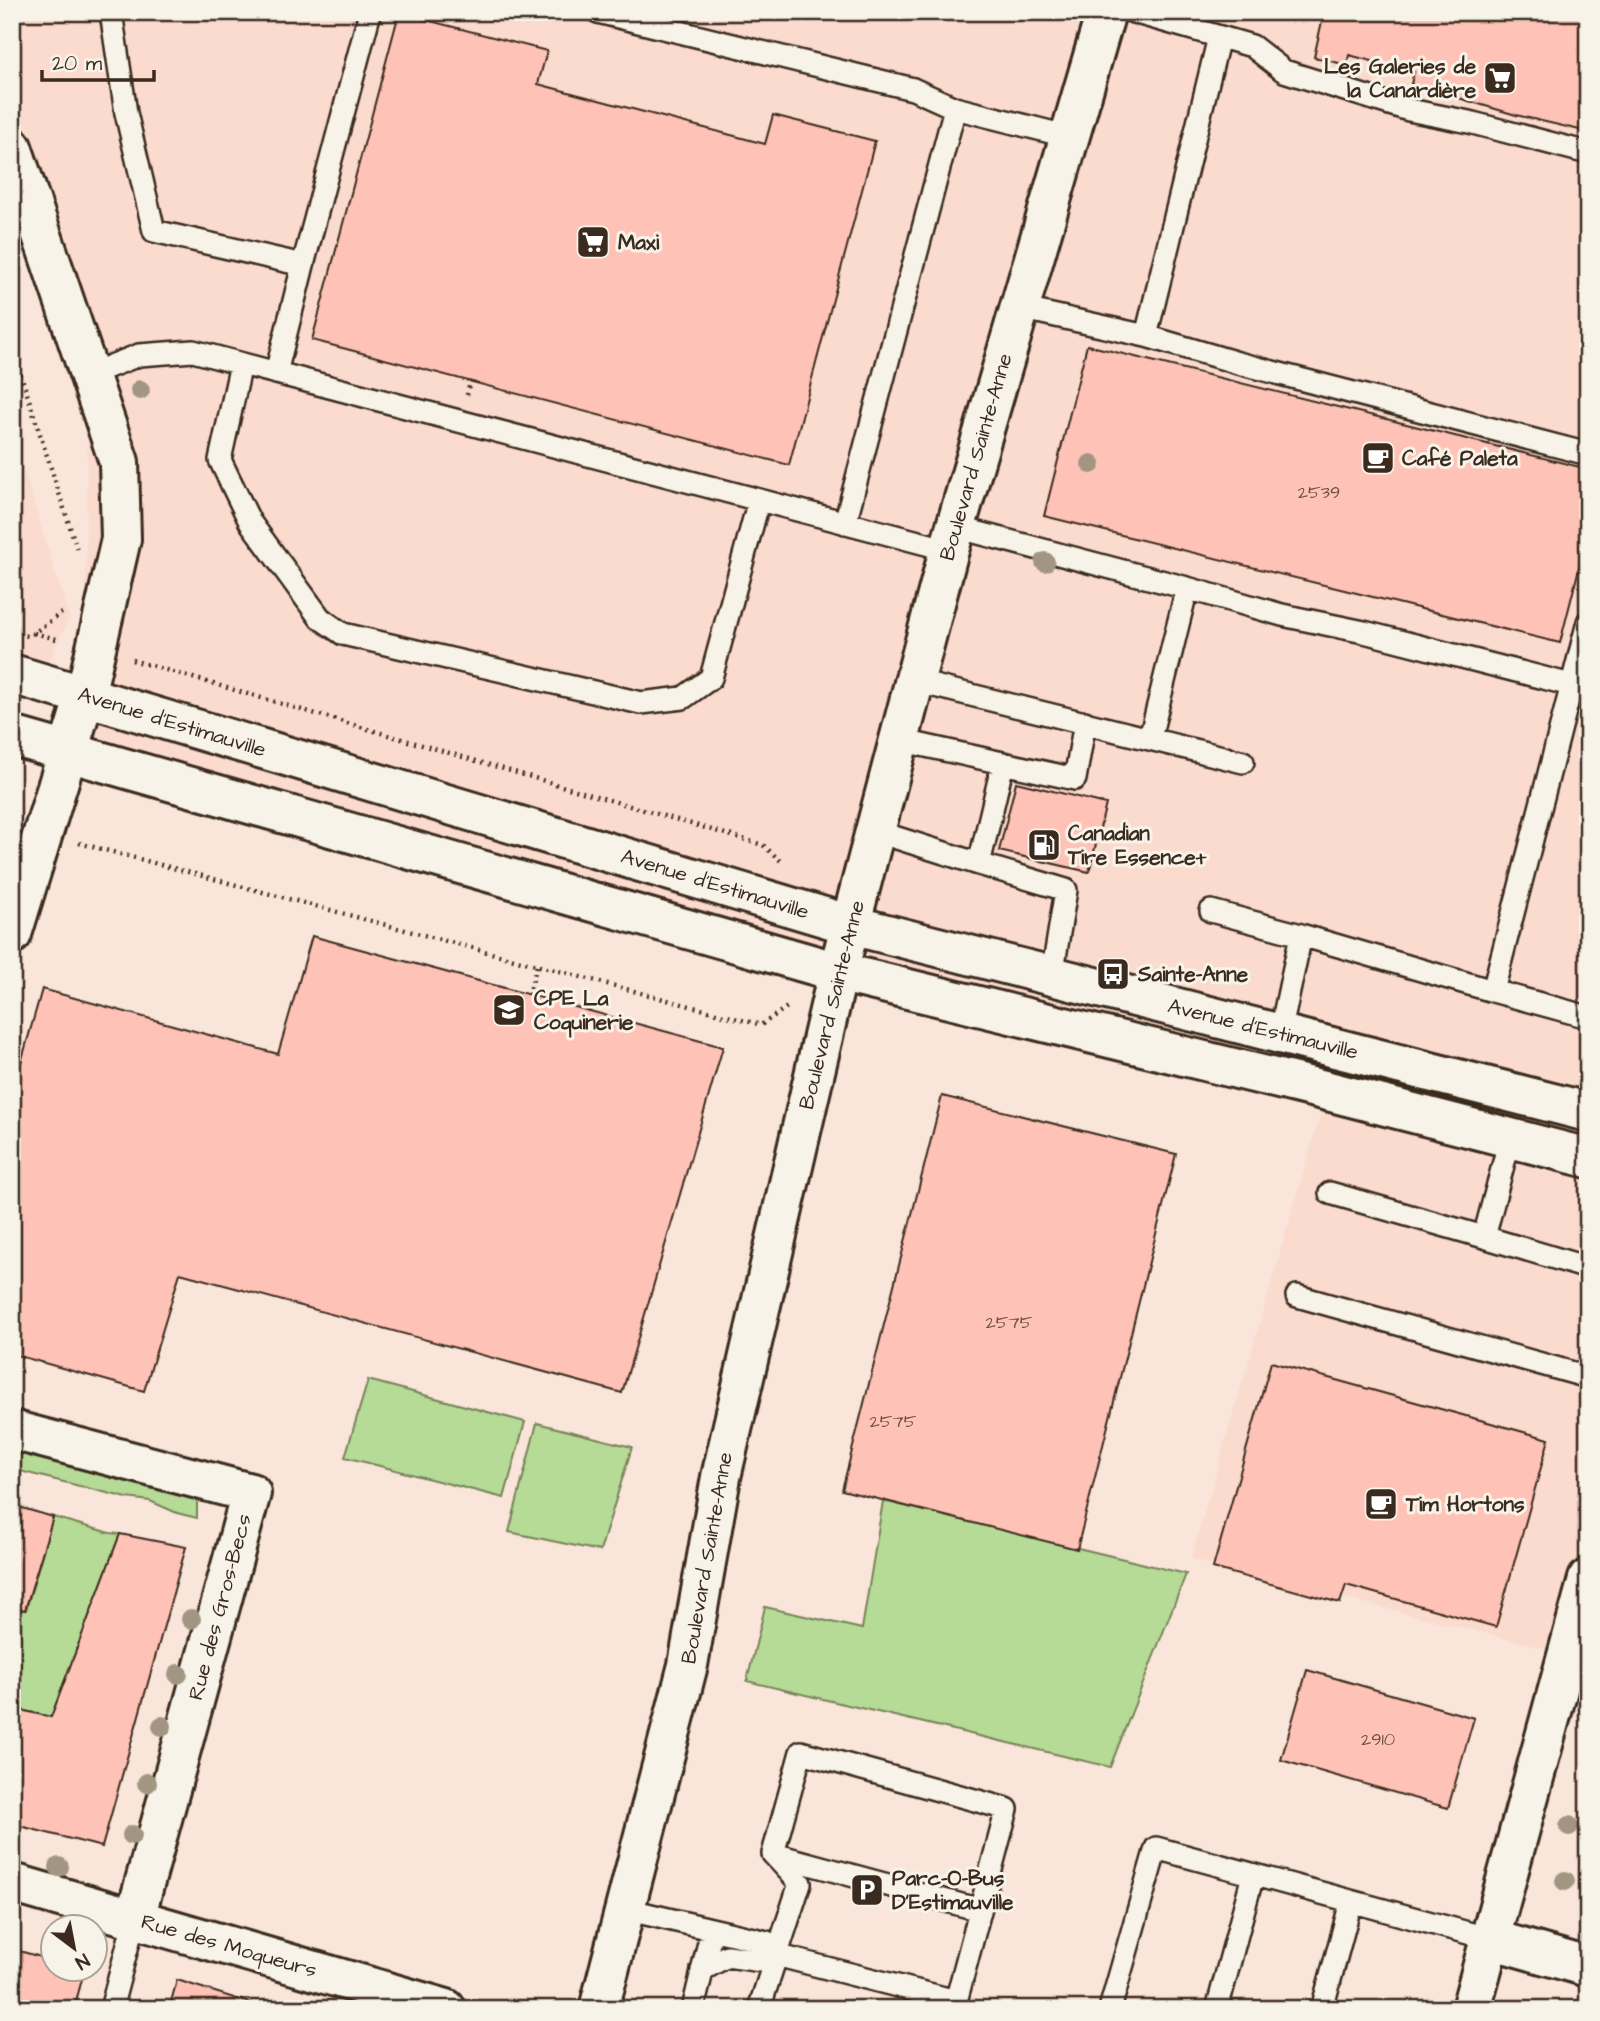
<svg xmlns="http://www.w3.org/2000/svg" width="1600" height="2021" viewBox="0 0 1600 2021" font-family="'Architects Daughter',sans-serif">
	<rect width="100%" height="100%" fill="#f9e5d9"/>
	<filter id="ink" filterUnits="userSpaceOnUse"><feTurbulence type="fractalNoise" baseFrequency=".0143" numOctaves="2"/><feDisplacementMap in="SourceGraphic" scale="14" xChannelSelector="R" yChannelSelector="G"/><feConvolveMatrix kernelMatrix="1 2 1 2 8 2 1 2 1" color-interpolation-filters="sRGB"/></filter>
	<g filter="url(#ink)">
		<path fill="#fadbce" d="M12,12H1588V1579L1568,1654L1191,1559L1327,1092L67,751L85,696L88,375L12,147Z
			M12,433L69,617L49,662L12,651Z"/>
		<path fill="#b5db96" stroke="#78825a" stroke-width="2" d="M368,1380L525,1422L504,1498L345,1457Z
			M537,1423L632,1447L600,1551L509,1532Z
			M12,1449L197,1498V1518L177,1513L150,1501L127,1498L12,1469Z
			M883,1501L1186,1574L1110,1767L747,1681L765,1607L862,1629Z
			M53,1517L110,1533L120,1534L51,1717L12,1708V1607L26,1610Z"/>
		<path fill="#fec3b6" stroke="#3b2a1e" stroke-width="2" d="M1324,12H1588V132L1516,115L1411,84L1414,72L1349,55L1347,65L1314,57Z
			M399,13L547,51L538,84L765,144L773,115L875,141L789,465L312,340Z
			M1087,345L1588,469V533L1560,643L1044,516Z
			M1016,782L1106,804L1089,872L999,851Z
			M312,936L723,1047L622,1393L180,1273L144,1391L12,1354V1094L42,989L278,1054Z
			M942,1096L1176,1154L1077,1549L842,1490Z
			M1271,1362L1549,1439L1496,1627L1346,1585L1340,1603L1213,1568Z
			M12,1505L53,1517L25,1610L12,1607Z
			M120,1534L186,1547L102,1847L12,1824V1708L51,1717Z
			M1307,1670L1474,1718L1448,1808L1281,1760Z
			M12,1949L52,1960V1968H85L74,2009H12Z
			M177,1980L269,2009H169Z"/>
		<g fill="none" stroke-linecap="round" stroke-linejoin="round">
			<defs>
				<path id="service" d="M111,12L126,113L154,231L303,265L276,373
					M598,12L913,89L955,108L845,523
					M1133,12L1252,46L1284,71L1409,110L1469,122L1588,153
					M1219,37L1146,336L1238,363L1588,454
					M955,108L1070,137
					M303,265L370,12
					M1020,308L1146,336
					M241,364L220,460L250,522L320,618L343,634L641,703L683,698L711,678L759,500
					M88,375L139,355L193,351L949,550
					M956,527L1187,588L1282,615L1364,632L1571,685
					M914,681L1243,762
					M1150,738L1187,588
					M899,740L1075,779L1085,722
					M875,831L979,864L1003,763
					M979,864L1066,890L1052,976
					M1211,911L1301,935
					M1493,991L1588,1017
					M1280,1034L1301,935L1493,991L1588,622
					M1510,1139L1484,1237L1588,1268
					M1330,1193L1484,1237
					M1297,1296L1588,1377
					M773,1854L801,1752L1007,1809L954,2009
					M773,1854L980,1910
					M625,1909L767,1942L776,1955
					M702,1970L727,1956L761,1961L776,1955L956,2001
					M111,2009L135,1918
					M693,2009L712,1930
					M759,2009L800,1883L773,1854
					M1110,2009L1156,1848L1490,1939
					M1217,2009L1253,1875
					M1322,2009L1351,1902"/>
				<path id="minor" d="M12,147L119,462L121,539L85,696L12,934
					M12,1430L251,1493L135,1918
					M12,1883L446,2009
					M1490,1939L1588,1967
					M1471,2009L1588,1579"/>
				<path id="secondary" d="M12,674L851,925L1588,1112
					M12,736L838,972L1328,1091L1588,1158"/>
				<path id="primary" d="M599,2009L688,1665L721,1477L838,972L949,550L1106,12"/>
			</defs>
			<use href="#service" stroke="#3b2a1e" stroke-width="26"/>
			<use href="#minor" stroke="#3b2a1e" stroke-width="44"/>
			<use href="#secondary" stroke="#3b2a1e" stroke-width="44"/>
			<use href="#primary" stroke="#3b2a1e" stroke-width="44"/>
			<path stroke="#3b2a1e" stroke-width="4.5" stroke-dasharray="2 5" stroke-linecap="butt" d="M12,347L78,552
				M467,395L470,382
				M34,633L60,640
				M25,636L34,633L64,611
				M132,660L763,845L783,863
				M79,843L761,1025L790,1005
				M529,995L537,964"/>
			<use href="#service" stroke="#f7f3e8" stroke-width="21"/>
			<use href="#minor" stroke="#f7f3e8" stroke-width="38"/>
			<use href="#secondary" stroke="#f7f3e8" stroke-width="38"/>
			<use href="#primary" stroke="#f7f3e8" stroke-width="38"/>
		</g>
		<g fill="#a29683">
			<circle cx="140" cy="390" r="10"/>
			<circle cx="1091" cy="464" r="10"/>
			<circle cx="1045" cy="562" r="10"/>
			<circle cx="191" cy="1619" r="10"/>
			<circle cx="178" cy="1674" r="10"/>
			<circle cx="162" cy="1726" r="10"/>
			<circle cx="147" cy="1783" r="10"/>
			<circle cx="1569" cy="1826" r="10"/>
			<circle cx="132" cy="1835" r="10"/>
			<circle cx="59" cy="1867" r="10"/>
			<circle cx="1565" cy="1881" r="10"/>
		</g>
	</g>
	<defs>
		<symbol id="supermarket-square" viewBox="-11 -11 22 22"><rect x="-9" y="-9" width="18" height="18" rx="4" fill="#3b2a1e" stroke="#f7f3e8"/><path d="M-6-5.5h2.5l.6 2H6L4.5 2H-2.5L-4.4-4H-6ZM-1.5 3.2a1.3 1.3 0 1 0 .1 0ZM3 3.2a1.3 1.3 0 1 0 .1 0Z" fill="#fff"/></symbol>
		<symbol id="cafe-square" viewBox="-11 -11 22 22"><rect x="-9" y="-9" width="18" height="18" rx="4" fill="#3b2a1e" stroke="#f7f3e8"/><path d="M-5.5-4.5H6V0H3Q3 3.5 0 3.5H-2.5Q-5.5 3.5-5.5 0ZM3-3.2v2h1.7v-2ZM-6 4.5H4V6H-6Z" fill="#fff"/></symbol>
		<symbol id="fuel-square" viewBox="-11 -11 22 22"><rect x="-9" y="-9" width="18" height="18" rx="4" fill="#3b2a1e" stroke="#f7f3e8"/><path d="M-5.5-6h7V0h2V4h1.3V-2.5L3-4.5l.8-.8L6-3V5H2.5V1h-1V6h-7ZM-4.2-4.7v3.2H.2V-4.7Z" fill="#fff"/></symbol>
		<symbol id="bus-square" viewBox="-11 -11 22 22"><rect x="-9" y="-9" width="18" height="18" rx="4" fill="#3b2a1e" stroke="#f7f3e8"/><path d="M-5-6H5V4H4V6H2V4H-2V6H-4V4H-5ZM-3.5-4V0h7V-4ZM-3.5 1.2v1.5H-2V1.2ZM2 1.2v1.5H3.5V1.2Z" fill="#fff"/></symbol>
		<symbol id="school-square" viewBox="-11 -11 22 22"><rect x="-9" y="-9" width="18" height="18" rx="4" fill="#3b2a1e" stroke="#f7f3e8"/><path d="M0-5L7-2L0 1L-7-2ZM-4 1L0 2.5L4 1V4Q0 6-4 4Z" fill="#fff"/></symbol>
		<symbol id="parking-square" viewBox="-11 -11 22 22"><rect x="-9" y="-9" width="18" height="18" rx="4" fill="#3b2a1e" stroke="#f7f3e8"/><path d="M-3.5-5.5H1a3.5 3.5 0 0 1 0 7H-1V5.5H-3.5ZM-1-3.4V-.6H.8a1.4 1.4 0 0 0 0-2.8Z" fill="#fff"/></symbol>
	</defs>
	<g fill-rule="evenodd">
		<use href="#supermarket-square" x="1481" y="59" width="38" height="38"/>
		<use href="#supermarket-square" x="574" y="223" width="38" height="38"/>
		<use href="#cafe-square" x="1359" y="439" width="38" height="38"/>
		<use href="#fuel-square" x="1025" y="826" width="38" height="38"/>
		<use href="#bus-square" x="1094" y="955" width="38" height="38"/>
		<use href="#school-square" x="490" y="991" width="38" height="38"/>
		<use href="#cafe-square" x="1362" y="1485" width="38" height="38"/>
		<use href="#parking-square" x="848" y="1871" width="38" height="38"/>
	</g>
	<g text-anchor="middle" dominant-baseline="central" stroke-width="6" stroke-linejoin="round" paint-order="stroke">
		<g font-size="18" fill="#6c5044">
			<text x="1319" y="492">2539</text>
			<text x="1009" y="1322">2575</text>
			<text x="893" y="1421">2575</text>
			<text x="1378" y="1739">2910</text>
		</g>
		<g font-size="21" font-weight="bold" fill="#3b2a1e" stroke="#f7f3e8" text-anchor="start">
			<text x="1476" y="66" text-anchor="end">Les Galeries de<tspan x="1476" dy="24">la Canardière</tspan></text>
			<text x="618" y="242">Maxi</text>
			<text x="1402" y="458">Café Paleta</text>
			<text x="1068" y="833">Canadian<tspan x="1068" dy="24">Tire Essence+</tspan></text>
			<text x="1138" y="974">Sainte-Anne</text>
			<text x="534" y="998">CPE La<tspan x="534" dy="24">Coquinerie</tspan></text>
			<text x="1406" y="1504">Tim Hortons</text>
			<text x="892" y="1878">Parc-O-Bus<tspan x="892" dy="24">D'Estimauville</tspan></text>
		</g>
		<g font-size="21" fill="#3b2a1e" stroke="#f7f3e8">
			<text transform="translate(976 457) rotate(-74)">Boulevard Sainte-Anne</text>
			<text transform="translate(172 722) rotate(17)">Avenue d'Estimauville</text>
			<text transform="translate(715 884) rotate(17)">Avenue d'Estimauville</text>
			<text transform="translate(832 1005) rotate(-76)">Boulevard Sainte-Anne</text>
			<text transform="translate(1263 1029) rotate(14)">Avenue d'Estimauville</text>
			<text transform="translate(707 1558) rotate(-80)">Boulevard Sainte-Anne</text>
			<text transform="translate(220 1607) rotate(-75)">Rue des Gros-Becs</text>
			<text transform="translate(229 1946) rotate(16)">Rue des Moqueurs</text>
		</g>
	</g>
	<rect width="1600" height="2021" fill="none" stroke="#f7f3e8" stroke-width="42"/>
	<rect x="21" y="21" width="1558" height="1979" fill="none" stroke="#3b2a1e" stroke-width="2.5" filter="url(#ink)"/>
	<g transform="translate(74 1948) rotate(148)"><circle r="33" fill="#f7f3e8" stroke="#aca397" stroke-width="2"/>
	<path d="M0-5L12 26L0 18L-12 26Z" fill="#3b2a1e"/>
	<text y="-10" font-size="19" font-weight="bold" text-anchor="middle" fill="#3b2a1e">N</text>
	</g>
	<path d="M42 70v10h112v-10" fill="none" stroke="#3b2a1e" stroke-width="3.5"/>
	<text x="52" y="70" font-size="21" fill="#3b2a1e" stroke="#f7f3e8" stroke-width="5" paint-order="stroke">20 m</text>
</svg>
